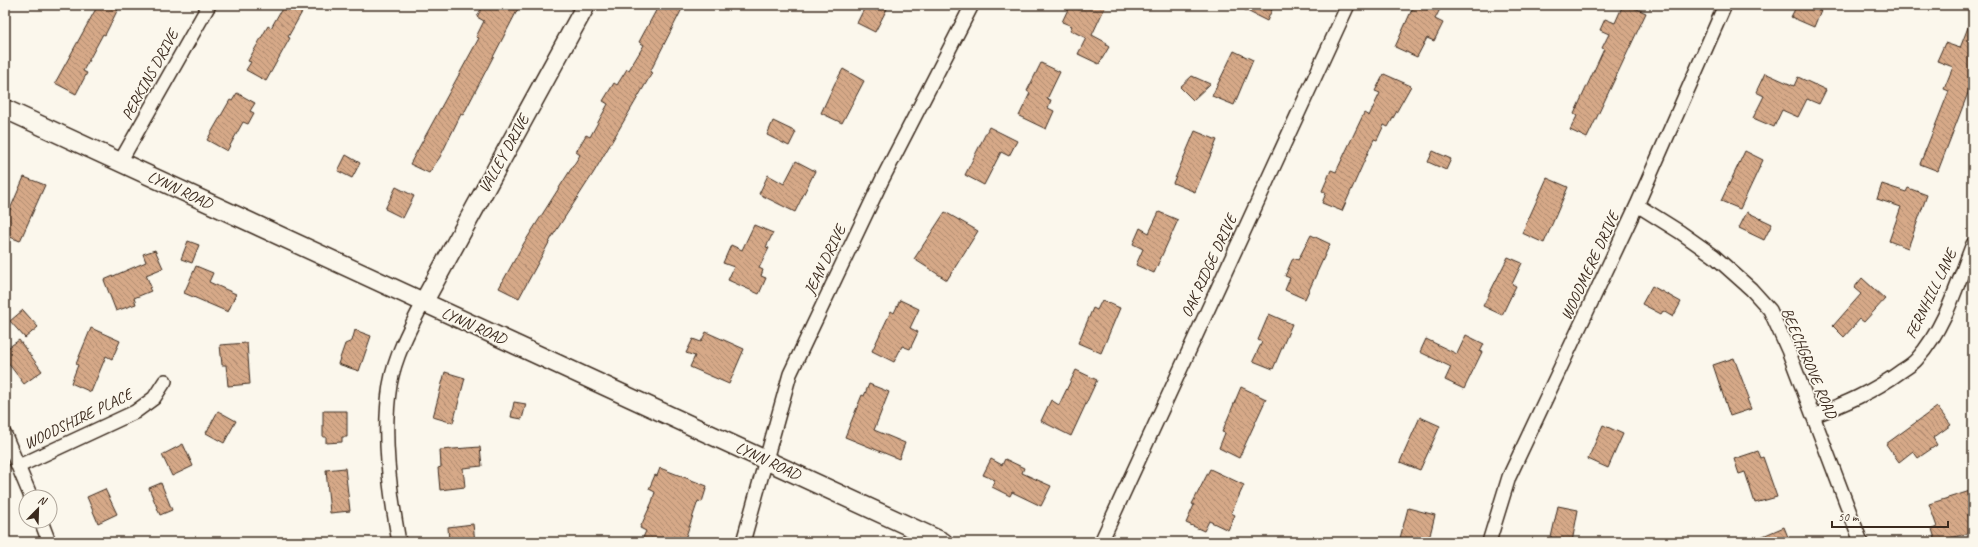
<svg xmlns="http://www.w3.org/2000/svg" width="1978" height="547" viewBox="0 0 1978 547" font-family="Caveat,sans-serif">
	<defs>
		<pattern id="building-back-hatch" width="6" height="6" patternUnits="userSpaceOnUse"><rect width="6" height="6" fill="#d6a988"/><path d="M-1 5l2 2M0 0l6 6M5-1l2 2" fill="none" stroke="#af8a6f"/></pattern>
	</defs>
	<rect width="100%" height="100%" fill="#fbf7ec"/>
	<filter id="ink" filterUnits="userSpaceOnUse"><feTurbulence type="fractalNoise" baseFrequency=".025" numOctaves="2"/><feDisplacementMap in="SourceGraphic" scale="8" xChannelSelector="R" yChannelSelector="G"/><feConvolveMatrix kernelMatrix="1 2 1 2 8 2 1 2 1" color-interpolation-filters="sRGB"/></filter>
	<g filter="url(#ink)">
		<path fill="url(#building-back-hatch)" stroke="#3b2a1e" d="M98,5H120L105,35L103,34L83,71L87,73L76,94L55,83Z
			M284,5H306L288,37L290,38L266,81L246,70L251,62L248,61L268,26L271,28Z
			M483,5L491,9L493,5H520L463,115L461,114L440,157L429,173L410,164L479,38L476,37L484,21L477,17Z
			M659,5H684L650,72L652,73L594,172L552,237L519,298L499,288L524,243L580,155L576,152L586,135L590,137L608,104L603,101L614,83L617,85L627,69L629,70L644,45L639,42Z
			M866,5H889L875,32L857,23Z
			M1070,5H1106L1092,35L1107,43L1106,45L1109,47L1099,64L1078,54L1086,38L1070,30L1072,26L1062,22Z
			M1235,5H1274L1267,21Z
			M1414,5H1442L1435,19L1443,23L1434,41L1427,38L1417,57L1395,47Z
			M1623,5H1628L1646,13L1587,138L1570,130L1577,116L1574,114L1604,49L1602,48L1609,34L1600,30L1605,19L1615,23Z
			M1797,5H1823L1814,27L1791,17Z
			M1972,17L1973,80L1938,171L1920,164L1949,91L1944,89L1953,67L1937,61L1945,43L1960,48Z
			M1234,51L1253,60L1234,105L1212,96Z
			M1041,63L1060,72L1047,99L1051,100L1048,108L1054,111L1046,129L1019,116L1030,93L1027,91Z
			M843,69L864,81L842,123L821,113L835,83Z
			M1765,73L1794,86L1798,77L1826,90L1819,104L1807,99L1798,117L1782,110L1774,127L1753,118L1764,96L1756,92Z
			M1384,74L1411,86L1388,127L1384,125L1377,140L1374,139L1342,211L1322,203L1326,193L1322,191L1331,170L1336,172L1364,113L1369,116L1380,93L1375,91Z
			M1192,76L1210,84L1193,100L1180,87Z
			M237,93L255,103L250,111L254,113L248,124L243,122L227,151L207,140L230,100L232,101Z
			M773,121L796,132L789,146L767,135Z
			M989,127L1017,141L1009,156L1001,152L984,185L965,175Z
			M1195,131L1217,140L1195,192L1173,183Z
			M1433,151L1451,159L1446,170L1428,162Z
			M1745,151L1763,160L1740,209L1721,201Z
			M346,155L360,163L352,178L338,171Z
			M796,161L815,171L795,212L759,194L768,175L784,184Z
			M24,177L45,185L20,241L5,235V221Z
			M1547,178L1568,187L1544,243L1522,233Z
			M1882,184L1906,192L1908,188L1927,195L1908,248L1889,241L1901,207L1877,199Z
			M396,187L414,196L403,218L385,209Z
			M945,212L978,231L947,280L914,259Z
			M1159,212L1178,220L1154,273L1136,265L1143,249L1133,244L1140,228L1149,233Z
			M1747,212L1772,224L1764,240L1739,228Z
			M754,225L773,233L766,247L769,248L759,268L763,270L761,276L766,278L759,294L728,280L734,267L723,263L731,245L742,250Z
			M1311,235L1330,244L1305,299L1285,290L1290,278L1285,276L1293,258L1298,260Z
			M188,241L199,245L192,263L181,259Z
			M155,250L163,268L146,275L151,287L149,288L151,291L134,298L136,304L116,311L104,280L146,262L143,254Z
			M1508,257L1522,263L1512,284L1516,286L1502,315L1483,306Z
			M196,266L213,273L209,282L236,294L228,312L184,293Z
			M1862,278L1885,299L1864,322L1860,319L1844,337L1833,326L1861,294L1854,288Z
			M1652,286L1681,302L1673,317L1663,311L1661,314L1642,304Z
			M900,300L919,309L910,328L918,332L910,349L902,346L894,362L872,351L891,311L894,313Z
			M1102,300L1120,308L1101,353L1078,343L1093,308L1097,310Z
			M23,310L38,327L25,338L10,321Z
			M1269,314L1292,324L1273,369L1253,361L1262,342L1258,340Z
			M91,328L120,341L112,359L106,356L91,392L71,383L78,365L76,364Z
			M355,330L371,336L359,371L338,364L345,344L352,341Z
			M706,332L744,349L729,384L690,367L695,356L686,353L693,339L701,342Z
			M1466,335L1484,344L1480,352H1482L1464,389L1445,380L1451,367L1420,352L1426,339L1457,354Z
			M19,340L42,371L24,384L5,359V350Z
			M247,343L250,384L228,386L226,365H222L220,345Z
			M1734,358L1749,398L1747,399L1751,409L1730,416L1713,365Z
			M1076,370L1097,380L1071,436L1041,421L1051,400L1059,405Z
			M445,372L465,378L453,423L433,417Z
			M869,384L889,392L874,430L905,443L899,459L845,437L862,395L864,396Z
			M1241,387L1266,399L1239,458L1219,448L1225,433L1222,432Z
			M514,402L526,404L522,419L511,417Z
			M1937,407L1951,425L1933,438L1937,445L1918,458L1913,451L1899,462L1886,444Z
			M218,411L236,421L224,443L206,433Z
			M323,411H347V437H342V442L326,443V437H323Z
			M1420,417L1440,426L1420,470L1400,462Z
			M1603,425L1623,434L1608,468L1588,459Z
			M183,444L193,466L172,476L162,455Z
			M480,447L482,466L463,468L465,487L440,490L438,468L441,467L440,450Z
			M1758,451L1761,458L1763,457L1777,497L1755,503L1745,472L1739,474L1734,459Z
			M991,459L1002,465L1005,459L1024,468L1022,473L1051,486L1041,506L1012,492L1010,496L992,487L995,480L983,475Z
			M345,468L350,511L330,513L326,470Z
			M660,468L707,486L702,502L698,501L684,542H641L646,531L640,528L652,502L655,492L649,489L655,475L657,476Z
			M1210,469L1244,485L1231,513L1235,515L1228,530L1209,521L1204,531L1186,523L1194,505L1192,504Z
			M161,483L172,510L160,515L149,488Z
			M105,489L117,514L98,523L87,497Z
			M1970,491L1973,500V511L1968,513L1973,532L1936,542L1932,529L1937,527L1929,504Z
			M1558,506L1578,510L1572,542H1550Z
			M1408,508L1435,515L1429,539L1425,538L1424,542H1399Z
			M473,524L475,542H449L448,527Z
			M1784,527L1790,542H1749Z"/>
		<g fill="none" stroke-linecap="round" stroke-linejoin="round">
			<defs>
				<path id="street" d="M120,162L209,5
					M1637,205L1680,232L1714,256L1751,289L1770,310L1788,350L1861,542
					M1813,416C1844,404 1873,392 1900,372C1906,368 1913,364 1917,359C1945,328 1958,282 1973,244
					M5,435L31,497
					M19,466L135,412L154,398L165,381
					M41,521L49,542
					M399,542C390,492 382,436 390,385C395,356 410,328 423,303
					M743,542L790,374L882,180L972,5
					M1101,542L1348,5
					M1489,542L1509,477L1637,205L1725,5"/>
				<path id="secondary" d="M5,109L943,542
					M423,303L586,5"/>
			</defs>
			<use href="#street" stroke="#3b2a1e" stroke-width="16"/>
			<use href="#secondary" stroke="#3b2a1e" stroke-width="21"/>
			<use href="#street" stroke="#fbf7ec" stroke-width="13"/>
			<use href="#secondary" stroke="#fbf7ec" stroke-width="18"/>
		</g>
	</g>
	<g text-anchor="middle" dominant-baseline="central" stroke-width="3.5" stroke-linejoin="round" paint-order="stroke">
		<g font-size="16" fill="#3b2a1e" stroke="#fbf7ec">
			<text transform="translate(150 75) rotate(-61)">PERKINS DRIVE</text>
			<text transform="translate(504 154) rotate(-61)">VALLEY DRIVE</text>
			<text transform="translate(180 190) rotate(25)">LYNN ROAD</text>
			<text transform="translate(825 260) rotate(-64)">JEAN DRIVE</text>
			<text transform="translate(1209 266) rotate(-65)">OAK RIDGE DRIVE</text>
			<text transform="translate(1590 266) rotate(-65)">WOODMERE DRIVE</text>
			<text transform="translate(1931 294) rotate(-64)">FERNHILL LANE</text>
			<text transform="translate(474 326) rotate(24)">LYNN ROAD</text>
			<text transform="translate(1809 363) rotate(67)">BEECHGROVE ROAD</text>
			<text transform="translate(78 419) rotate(-26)">WOODSHIRE PLACE</text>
			<text transform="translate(768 461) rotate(25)">LYNN ROAD</text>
		</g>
	</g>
	<rect width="1978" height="547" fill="none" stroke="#fbf7ec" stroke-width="20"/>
	<rect x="10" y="10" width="1958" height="527" fill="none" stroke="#3b2a1e" stroke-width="1.5" filter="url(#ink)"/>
	<g transform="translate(38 509) rotate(23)"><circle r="19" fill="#fbf7ec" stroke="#aea59a"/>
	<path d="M0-3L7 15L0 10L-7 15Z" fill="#3b2a1e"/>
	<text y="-6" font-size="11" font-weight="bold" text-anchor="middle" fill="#3b2a1e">N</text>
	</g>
	<path d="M1832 521v6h116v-6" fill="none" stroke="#3b2a1e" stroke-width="2"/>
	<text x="1838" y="521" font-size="12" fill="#3b2a1e" stroke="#fbf7ec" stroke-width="3" paint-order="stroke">50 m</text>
</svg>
